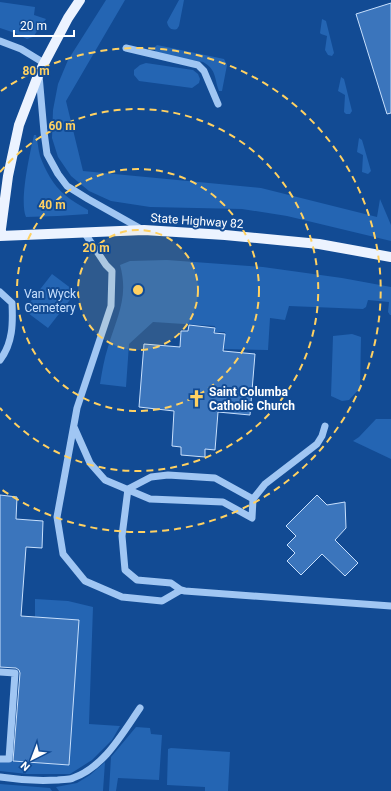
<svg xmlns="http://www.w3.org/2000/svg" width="391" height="791" viewBox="0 0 391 791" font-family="Roboto,sans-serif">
	<rect width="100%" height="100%" fill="#124b94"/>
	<path fill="#2465b3" d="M106,0H125L66,101L83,171L261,188L377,217L380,199L391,225V241L287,216L242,209L150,207L111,201L89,191L71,176L58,157L52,138L53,110L58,84L68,60Z
		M179,0H184L179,26L177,29C171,31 168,27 167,22Z
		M0,2L35,7L34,15L46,19L33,37L27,39L15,33L0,28Z
		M322,19L326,21L334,53L332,56L328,55L325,50L327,36L321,34L320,33Z
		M157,45L224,59L227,65L222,91H219C214,78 217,70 203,62L157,54L155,50V47Z
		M146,63L193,70L198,74L200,79L199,83L192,88L139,81L134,75V70L140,65Z
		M341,77L344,79L352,111L350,114H346L344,112L345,95L338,91Z
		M34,135H36C38,142 38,149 40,156C45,170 53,185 65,195C72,201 80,205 88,210V214L58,216L26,217C19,201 30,153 34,135Z
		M359,138L362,140L371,171L368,174L362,172L363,155L357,152Z
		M167,260L263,267L342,278L391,287V315H390L388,312L389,302L368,300L366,307L363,309L289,306L285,320L270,318L268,350L224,349L225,332H215V326L153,322L129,344L126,387L100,384C102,372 104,359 108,347C117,317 129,297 120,265L130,261Z
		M52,274L76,292L48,328L24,310Z
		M352,334L361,337L360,388L349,400L342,401L331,396L333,336Z
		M376,419H391V459L353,441L359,437Z
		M35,599L68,601L93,607L89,724L120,726L112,740L92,760L70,774H27L0,771V759L9,761L69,765L78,620L35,617Z
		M136,727L150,728L151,734L162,735L159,780L118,778L116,791H109L111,757Z
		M171,748L230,752L228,791H205V787L167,785L168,749Z
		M105,762L103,791H59L56,787L77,783L90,775Z
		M0,784L50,788L52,791H0Z"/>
	<path fill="#3b75bc" stroke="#c8e0fd" d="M391,3V113L387,114L356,14Z
		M189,325L215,328L214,333L225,334L223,351L255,354L250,415L218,412L215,450L205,449V457L181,455V447L172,446L174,411L139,407L144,344L180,347L181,331H188Z
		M0,495L17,497L16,519L43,521L42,548L26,547L21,616L79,620L69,765L13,761L20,673L19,670L16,668L0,667Z
		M317,495L327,505L345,502L346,528L335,540L358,563L345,576L322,554L301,575L287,561L295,553L287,545L296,536L286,526Z"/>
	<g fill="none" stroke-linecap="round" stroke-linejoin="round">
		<path stroke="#a0c6f3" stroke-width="7" d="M0,41L21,49L44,63
			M126,48L198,65L204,71L218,104
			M39,75L44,132L47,154L58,174L67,186L88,199L143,230
			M84,232L106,265L112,271L111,306L77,408L57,517L63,554L85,581L122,597L162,601L181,590
			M0,292L12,303C13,323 13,343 0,360
			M74,427L90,463L105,480L150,499L223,502L252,518L253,499L265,484L317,444L322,436L325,426
			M128,489L122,536L125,570L137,580L171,583L181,590L185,591L391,606
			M128,489L151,477L168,475L215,478L253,499
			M0,672L15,673L9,759H0
			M0,777C19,780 39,781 58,780C63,779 69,780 73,778C104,767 122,734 140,708"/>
		<path stroke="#ecf3ff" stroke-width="10" d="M0,236L144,230L225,235L319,244L391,257
			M0,236L8,176L19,125L39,73L68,18L80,0"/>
	</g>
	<circle cx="138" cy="290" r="60" fill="#ffd162" fill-opacity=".12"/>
	<g fill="none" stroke="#ffd162" stroke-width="2" stroke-dasharray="7 5">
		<circle cx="138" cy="290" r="60"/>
		<circle cx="138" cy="290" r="121"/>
		<path d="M0 172A181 181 0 1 1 0 408"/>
		<path d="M1 91A242 242 0 1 1 1 489"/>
	</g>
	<defs>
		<symbol id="church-bare" viewBox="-9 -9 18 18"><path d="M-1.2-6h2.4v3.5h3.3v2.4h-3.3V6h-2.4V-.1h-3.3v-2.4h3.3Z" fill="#ffd162" stroke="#124b94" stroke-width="2.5" paint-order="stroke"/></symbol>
	</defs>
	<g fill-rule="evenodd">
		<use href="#church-bare" x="184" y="386" width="25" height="25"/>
	</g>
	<g text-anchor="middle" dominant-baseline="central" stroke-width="4" stroke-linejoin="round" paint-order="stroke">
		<g font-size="12" fill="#fff" stroke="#124b94">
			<text transform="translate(197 221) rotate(4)">State Highway 82</text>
		</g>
		<g font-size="12" fill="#c8e0fd" stroke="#124b94">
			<text x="50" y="294">Van Wyck<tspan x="50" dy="14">Cemetery</tspan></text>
		</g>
		<g font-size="12" font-weight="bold" fill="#fff" stroke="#124b94" text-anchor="start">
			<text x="209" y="392">Saint Columba<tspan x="209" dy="14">Catholic Church</tspan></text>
		</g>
	</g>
	<circle cx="138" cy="290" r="6" fill="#ffd162" stroke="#124b94" stroke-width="2"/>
	<g font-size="12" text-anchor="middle" font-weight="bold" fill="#ffd162" stroke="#124b94" stroke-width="4" stroke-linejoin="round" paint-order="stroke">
		<text x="36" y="75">80 m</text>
		<text x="62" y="130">60 m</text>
		<text x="52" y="209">40 m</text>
		<text x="96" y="252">20 m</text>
	</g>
	<g transform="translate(32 759) rotate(222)" stroke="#124b94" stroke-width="3" paint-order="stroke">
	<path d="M0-3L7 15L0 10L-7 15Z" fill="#ffffff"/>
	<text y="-6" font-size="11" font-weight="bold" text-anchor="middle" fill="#ffffff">N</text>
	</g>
	<path d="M14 30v6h60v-6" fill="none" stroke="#ffffff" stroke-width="2"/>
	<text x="20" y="30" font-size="12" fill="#ffffff" stroke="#124b94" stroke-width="3" paint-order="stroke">20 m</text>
</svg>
